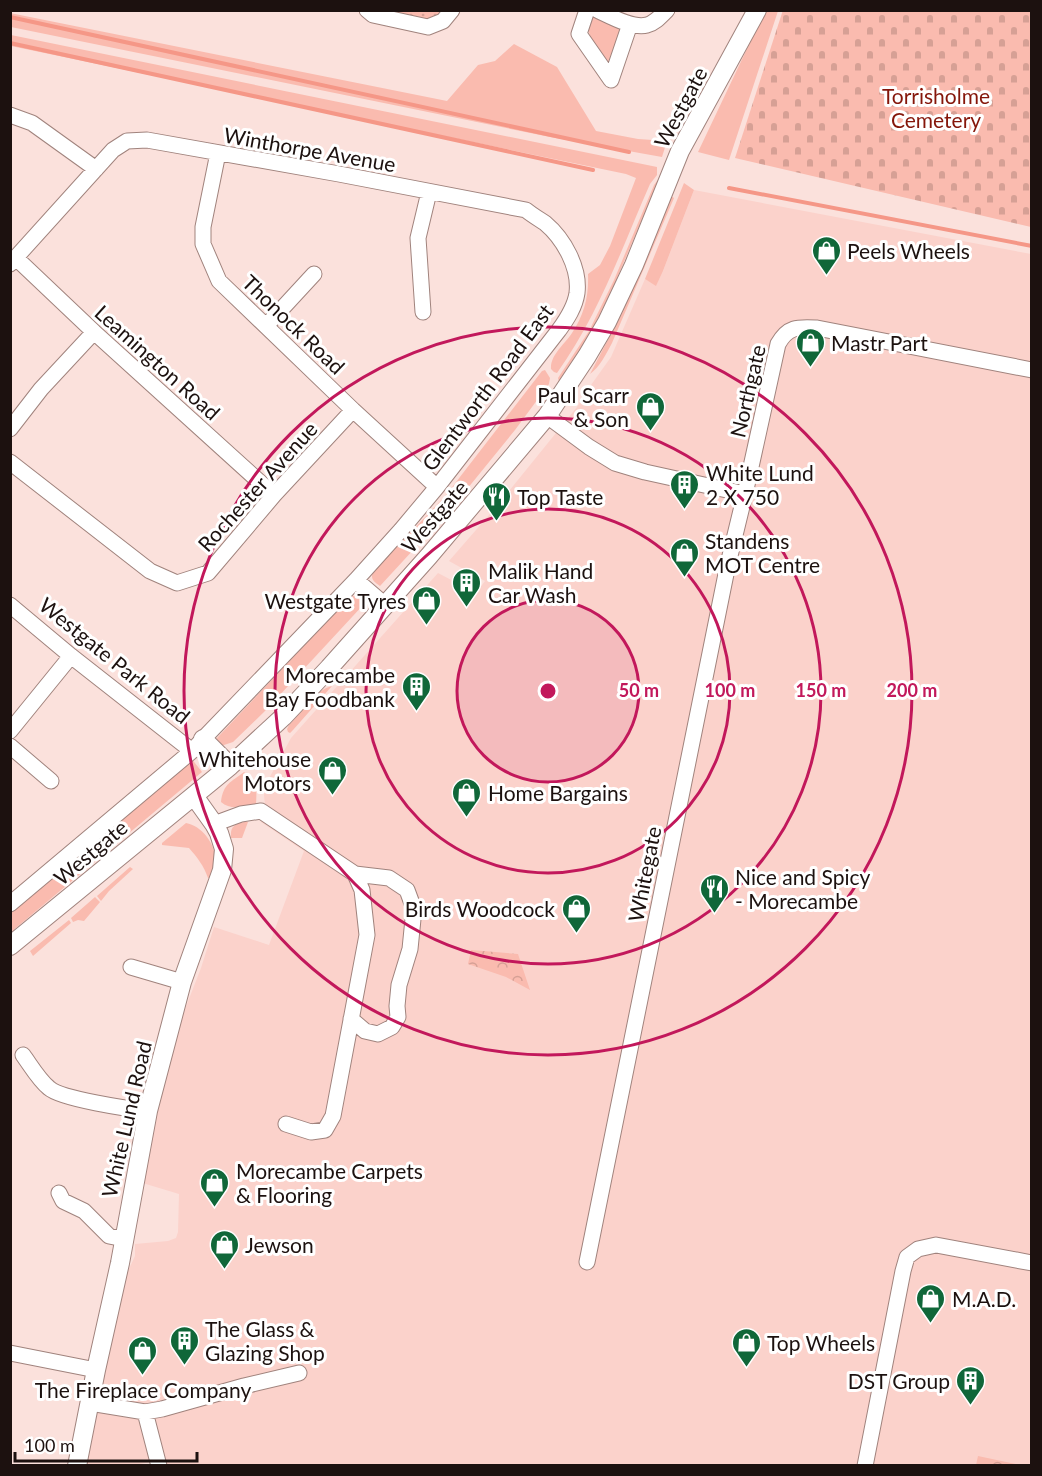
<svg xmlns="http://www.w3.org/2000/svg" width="1042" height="1476" viewBox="0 0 1042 1476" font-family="Lato,sans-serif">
	<defs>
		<pattern id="forest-crowns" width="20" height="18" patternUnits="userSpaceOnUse" patternTransform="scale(1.5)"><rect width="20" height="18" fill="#fabbaf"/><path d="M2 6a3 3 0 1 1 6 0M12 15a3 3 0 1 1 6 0" fill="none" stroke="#d6a095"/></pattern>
		<pattern id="cemetery-stones" width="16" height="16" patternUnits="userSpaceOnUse" patternTransform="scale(1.5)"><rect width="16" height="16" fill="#fabbaf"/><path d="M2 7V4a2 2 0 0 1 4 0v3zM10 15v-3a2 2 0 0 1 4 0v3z" fill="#d6a095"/></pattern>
		<pattern id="park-dots" width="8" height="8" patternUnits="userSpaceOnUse" patternTransform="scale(1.5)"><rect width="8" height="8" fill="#fabbaf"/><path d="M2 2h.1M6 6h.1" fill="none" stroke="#d6a095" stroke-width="1.8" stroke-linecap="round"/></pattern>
	</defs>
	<rect width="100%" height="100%" fill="#fbe1dc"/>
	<path fill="#fbd2cb" d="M694,190L1031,254V1465L151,1466L150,1462L136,1465L83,1466L122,1284L135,1256V1244L168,1241L176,1238L178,1232L179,1194L136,1181L166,1058L201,968L214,927L269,945L304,851L261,822L265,806L264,795L266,784L291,738L438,573L476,593L485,581L449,561L496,507L577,407L586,392L611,357L645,279L656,285L663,271Z"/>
	<path fill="#fabbaf" d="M765,11H778L729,160L698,152Z
		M10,13L447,101L478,65L495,61L514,44L557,67L596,131L638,139L667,141L662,157L550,137L11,27Z
		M597,15L617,25L620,32L613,59L608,61C601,59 599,53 595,46C589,34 583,24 597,15Z
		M11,35L657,167V175L650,184C622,248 598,316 557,373L554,372L551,369C550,355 565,344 572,333C584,315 589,296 588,274L600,265L610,246L636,178L626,174L11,46Z
		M660,177L615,283L589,337L559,382L558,378L589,331L614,280L654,185Z
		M684,183L694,190L663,271L656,286L645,279Z
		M671,196L674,198L612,343C606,354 600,367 590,374L623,311V308Z
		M545,370L550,378L549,384L515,430L450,510L380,586C374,582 370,579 373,572L446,495L542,371Z
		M353,596C359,596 362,598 365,603L264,712L233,742L218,747L216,741L217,738L349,598Z
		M332,686L293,730L290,733L288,732L287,729L289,725L321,691L326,688Z
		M191,758L202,772L11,932V910Z
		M244,772C257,781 257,788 256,804C244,806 231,811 221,802C223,784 231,782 244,772Z
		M244,822H248L242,838H231C230,827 234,824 244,822Z
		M186,823C203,826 218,847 215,864C215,869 212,874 210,878H208C204,866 197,857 189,848L162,845V843Z
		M130,867L133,869L109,891L101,901L97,896Z
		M95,897L100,902L84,921L78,920L73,922L71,918Z
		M69,920L71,923L33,956L30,951Z"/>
	<path fill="url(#forest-crowns)" d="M471,950L518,954L530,990L506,977L468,964Z
		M978,1456L1020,1465H976Z"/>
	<path fill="url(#cemetery-stones)" d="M783,10L1031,11V227L735,158Z"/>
	<path fill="url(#park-dots)" d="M390,11H442L438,16L430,19Z"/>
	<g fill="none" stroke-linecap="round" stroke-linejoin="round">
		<path stroke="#f59787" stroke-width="4" d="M10,17L629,152
			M10,43L593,170
			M729,188L1032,246"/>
		<defs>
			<path id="minor" d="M367,10L373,15L428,27L443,21L452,10
				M587,10L579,34L611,80
				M597,10C610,16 633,29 647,25C655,23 661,16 667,10
				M611,80L630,24
				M10,115L32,123L96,169
				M218,153L203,227V244L219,281L353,410L437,487
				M16,258L94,332L274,495
				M10,264L113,150L127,141L147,140L339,174L526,210C532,215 539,219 545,223C564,239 580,268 577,293C575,307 567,319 559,330L437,487L401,530L356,580L203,739L192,751L10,904
				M423,312L418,238L429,192
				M266,326L314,274
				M547,416L589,447L615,463L645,472L745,494
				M10,429L41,389L94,332
				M10,462L150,571L177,583L208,573L274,495L353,410
				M356,580L385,605
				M10,605L71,656L192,751
				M10,731L71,656
				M10,746L51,781
				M214,824L241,814L261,811L355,874L362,890L367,935L333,1116L325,1130L311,1132L286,1124
				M131,967L182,982
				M351,1019L365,1031L378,1034L392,1027L398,1017L397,1006L399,985L410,949L414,909L407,890L389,878L355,874
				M23,1055C31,1066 39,1080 49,1088C61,1099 129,1109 148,1111
				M59,1193L63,1201L84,1211L109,1236L124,1239
				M587,1262L728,564L745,494L778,344C788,326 798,327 817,328L1032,370
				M10,1353L96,1370
				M90,1403L145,1412L162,1409L244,1386L299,1373
				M145,1412L159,1466
				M865,1466L903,1271L907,1257L918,1249L936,1245L1032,1263"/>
			<path id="tertiary" d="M203,739L230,766
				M10,946L230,766L283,717L329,668L429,556L547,416L587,356L607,322L634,265L680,151L757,10
				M77,1466L96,1370L120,1263L148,1111L182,982L222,870L224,849L219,833L214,824L194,796"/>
		</defs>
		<use href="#minor" stroke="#a0837d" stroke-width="17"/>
		<use href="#tertiary" stroke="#a0837d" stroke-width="20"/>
		<use href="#minor" stroke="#fff" stroke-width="15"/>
		<use href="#tertiary" stroke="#fff" stroke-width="18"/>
	</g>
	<circle cx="548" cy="691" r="91" fill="#c2185b" fill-opacity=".12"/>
	<g fill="none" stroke="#c2185b" stroke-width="3">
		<circle cx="548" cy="691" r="91"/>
		<circle cx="548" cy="691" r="182"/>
		<circle cx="548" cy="691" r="273"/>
		<circle cx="548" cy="691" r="364"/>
	</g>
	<defs>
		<symbol id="shop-pin" viewBox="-11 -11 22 30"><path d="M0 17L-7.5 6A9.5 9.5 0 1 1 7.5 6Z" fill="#106739" stroke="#fff"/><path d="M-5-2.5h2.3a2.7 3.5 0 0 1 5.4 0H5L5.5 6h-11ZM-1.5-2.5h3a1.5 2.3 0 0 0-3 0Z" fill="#fff"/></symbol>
		<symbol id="building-pin" viewBox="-11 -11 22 30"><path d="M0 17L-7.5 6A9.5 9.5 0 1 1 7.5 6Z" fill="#106739" stroke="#fff"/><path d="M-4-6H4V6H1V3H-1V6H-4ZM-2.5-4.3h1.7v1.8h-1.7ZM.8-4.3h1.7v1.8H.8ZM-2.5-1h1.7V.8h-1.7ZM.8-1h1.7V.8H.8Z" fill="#fff"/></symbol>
		<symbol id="restaurant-pin" viewBox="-11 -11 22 30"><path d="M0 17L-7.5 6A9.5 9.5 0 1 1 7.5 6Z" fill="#106739" stroke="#fff"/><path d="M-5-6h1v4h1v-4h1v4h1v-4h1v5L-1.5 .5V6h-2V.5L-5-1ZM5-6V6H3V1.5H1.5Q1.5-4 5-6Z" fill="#fff"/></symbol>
	</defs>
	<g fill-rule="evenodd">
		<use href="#shop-pin" x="810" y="234" width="33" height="45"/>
		<use href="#shop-pin" x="794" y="326" width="33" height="45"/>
		<use href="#shop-pin" x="634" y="390" width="33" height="45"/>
		<use href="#building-pin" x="668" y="468" width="33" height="45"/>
		<use href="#restaurant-pin" x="480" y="480" width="33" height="45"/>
		<use href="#shop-pin" x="668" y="536" width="33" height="45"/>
		<use href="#building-pin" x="450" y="566" width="33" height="45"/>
		<use href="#shop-pin" x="410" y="584" width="33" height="45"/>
		<use href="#building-pin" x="400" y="670" width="33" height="45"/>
		<use href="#shop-pin" x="316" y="754" width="33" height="45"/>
		<use href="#shop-pin" x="450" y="776" width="33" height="45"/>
		<use href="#restaurant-pin" x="698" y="872" width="33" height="45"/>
		<use href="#shop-pin" x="560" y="892" width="33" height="45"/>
		<use href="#shop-pin" x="198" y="1166" width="33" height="45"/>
		<use href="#shop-pin" x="208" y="1228" width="33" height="45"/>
		<use href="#shop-pin" x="914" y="1282" width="33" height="45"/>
		<use href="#building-pin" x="168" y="1324" width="33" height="45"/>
		<use href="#shop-pin" x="730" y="1326" width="33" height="45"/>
		<use href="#shop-pin" x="126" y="1334" width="33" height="45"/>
		<use href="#building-pin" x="954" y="1364" width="33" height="45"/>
	</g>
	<g text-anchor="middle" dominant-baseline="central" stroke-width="6" stroke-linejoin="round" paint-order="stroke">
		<g font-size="21" fill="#85160a" stroke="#fff">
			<text x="936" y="95">Torrisholme<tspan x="936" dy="24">Cemetery</tspan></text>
		</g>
		<g font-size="21" fill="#1c110f" stroke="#fff">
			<text transform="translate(680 107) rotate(-62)">Westgate</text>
			<text transform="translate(310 149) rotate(10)">Winthorpe Avenue</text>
			<text transform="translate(294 324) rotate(44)">Thonock Road</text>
			<text transform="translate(158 362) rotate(42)">Leamington Road</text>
			<text transform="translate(487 387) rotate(-53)">Glentworth Road East</text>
			<text transform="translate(747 391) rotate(-77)">Northgate</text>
			<text transform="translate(257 486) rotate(-48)">Rochester Avenue</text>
			<text transform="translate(434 516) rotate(-49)">Westgate</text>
			<text transform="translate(115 660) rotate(39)">Westgate Park Road</text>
			<text transform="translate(90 852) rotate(-40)">Westgate</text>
			<text transform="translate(644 874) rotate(-79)">Whitegate</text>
			<text transform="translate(126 1119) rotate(-77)">White Lund Road</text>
		</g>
		<g font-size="21" fill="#1c110f" stroke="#fff" text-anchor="start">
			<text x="847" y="250">Peels Wheels</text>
			<text x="831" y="342">Mastr Part</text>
			<text x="629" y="394" text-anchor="end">Paul Scarr<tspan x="629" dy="24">&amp; Son</tspan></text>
			<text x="706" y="472">White Lund<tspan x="706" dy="24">2 X 750</tspan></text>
			<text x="517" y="496">Top Taste</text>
			<text x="705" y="540">Standens<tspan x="705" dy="24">MOT Centre</tspan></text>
			<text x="488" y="570">Malik Hand<tspan x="488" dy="24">Car Wash</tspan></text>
			<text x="406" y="600" text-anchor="end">Westgate Tyres</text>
			<text x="395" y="674" text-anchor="end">Morecambe<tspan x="395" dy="24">Bay Foodbank</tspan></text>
			<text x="311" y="758" text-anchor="end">Whitehouse<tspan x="311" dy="24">Motors</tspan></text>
			<text x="488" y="792">Home Bargains</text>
			<text x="735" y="876">Nice and Spicy<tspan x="735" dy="24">- Morecambe</tspan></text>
			<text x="555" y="908" text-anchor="end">Birds Woodcock</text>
			<text x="236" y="1170">Morecambe Carpets<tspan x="236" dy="24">&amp; Flooring</tspan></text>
			<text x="245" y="1244">Jewson</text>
			<text x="952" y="1298">M.A.D.</text>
			<text x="205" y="1328">The Glass &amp;<tspan x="205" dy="24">Glazing Shop</tspan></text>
			<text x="767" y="1342">Top Wheels</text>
			<text x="950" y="1380" text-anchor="end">DST Group</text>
			<text x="143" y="1389" text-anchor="middle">The Fireplace Company</text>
		</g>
	</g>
	<circle cx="548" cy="691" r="9" fill="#c2185b" stroke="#fff" stroke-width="3"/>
	<g font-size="18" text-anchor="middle" font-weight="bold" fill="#c2185b" stroke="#fff" stroke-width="6" stroke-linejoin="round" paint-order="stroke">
		<text x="639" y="697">50 m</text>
		<text x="730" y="697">100 m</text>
		<text x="821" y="697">150 m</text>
		<text x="912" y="697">200 m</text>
	</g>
	<rect width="1042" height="1476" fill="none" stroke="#1c110f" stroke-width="24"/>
	<path d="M15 1452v9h182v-9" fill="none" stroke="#1c110f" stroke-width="3"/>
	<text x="24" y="1452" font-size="18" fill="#1c110f" stroke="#ffffff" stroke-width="4.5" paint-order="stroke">100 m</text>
</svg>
